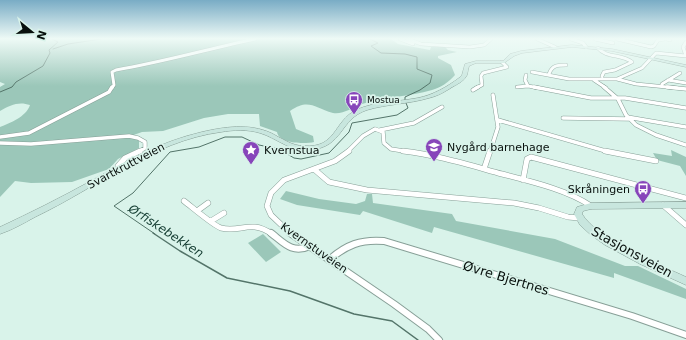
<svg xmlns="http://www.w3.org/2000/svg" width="686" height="340" viewBox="0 0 686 340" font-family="'DejaVu Sans',sans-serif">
	<rect width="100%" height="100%" fill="#d9f3ea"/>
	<path fill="#9bc7b9" d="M0,39H391L398,44L430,50L431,47L444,46L448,50L457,52L438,56V58L451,65L455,75C449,82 440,88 432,90C409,97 385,96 362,104C354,107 342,115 333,113C314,108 309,98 290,111L296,129L313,136L314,142C305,144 279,144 277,132L260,126L259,114H228L204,118L163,131L142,132L128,137L139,140V148L118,159L109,169L72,182L31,183L15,181L0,197V127C10,123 26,117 30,105C19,101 10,105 0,111V87L5,84L0,82Z
		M671,150L686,157V176L680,166L657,160L653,153L672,156Z
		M286,191L319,199L356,204L365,201L367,194H372L373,203L452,214L456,221L555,239L625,266H638L686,289V299L614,273V278L434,227L432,233L363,211L360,215L297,205L280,199Z
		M263,234L281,252L266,262L248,243Z"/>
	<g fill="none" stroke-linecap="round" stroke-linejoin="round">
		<path stroke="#537469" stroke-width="1" d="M370,39L378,43L371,46L381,53L405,54L417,57V69L432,75L430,83L420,90L405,97V100
			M53,49L68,44L101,39
			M0,92L12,87L16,82L43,66L50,53L49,50L58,42L52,39
			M155,234L114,206L133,193L170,152L199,147L225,137H242L259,145L279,149L294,158L301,159L329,153L349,132L352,123L397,115L408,108L406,103"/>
		<path stroke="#537469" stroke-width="1.5" d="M153,233L180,251L227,278L290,291L354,314L392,321L418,340"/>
		<defs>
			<path id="street-far3" d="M400,39L413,44
				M408,39L421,44L470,47L484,45L491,39
				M537,39L555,47
				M571,39L583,43L586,47
				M595,39L613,43
				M617,39L651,47L654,46L658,40L665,39
				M667,39L670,40
				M686,42L683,47L686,56
				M598,48C606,58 622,54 632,62L615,70L604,72L602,76
				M532,72L569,79H617L636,84L677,88
				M549,74C552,65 558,65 566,65
				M526,75L525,80L528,86
				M617,79L642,68L656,53L686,56
				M594,80L606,88
				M668,80L686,83
				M662,86V84L680,73
				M517,87L528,86L539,88
				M112,88L114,85L112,72L116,70C163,62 208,49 255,39
				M476,88L482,85L481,76L483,73L507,67L502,62"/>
			<path id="street-far2" d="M534,87L591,98H625L686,108
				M604,87L618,99L626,115L636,125L656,135L686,145
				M667,87L686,89
				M473,90L478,87
				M627,117L686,127
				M563,118L629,119
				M498,120L609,152
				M380,130L414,123L442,107
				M0,137L29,133L109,92L112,87
				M0,143L31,144L129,136L138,138L145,142V148L138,152
				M347,152L363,136L375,129L383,132L384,143L391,149L410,152
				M490,152L498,127L493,95"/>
			<path id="street-far1" d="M403,151C437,155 469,165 502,174C529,181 568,190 591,206
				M605,151L656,161
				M120,168L118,166L125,158L140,151
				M484,169L490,151
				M315,170L329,182L367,190L514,203L539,208L568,217L579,218
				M523,180L527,159L531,157L686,198
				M184,201C192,207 214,226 221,228C241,233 250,219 272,234
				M663,205L686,225
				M197,211L208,203
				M211,221L224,213
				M291,234L271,215L267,206L271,193L284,180L335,161L349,151"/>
			<path id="street" d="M271,233C284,243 292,254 310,246
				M290,233L394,304L428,329L439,340
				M329,260C346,245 361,239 384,241L632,316L686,335"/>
			<path id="secondary" d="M572,45L612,49L686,65V67L612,51L572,47L522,53L514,56L504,63H476L469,66C468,69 468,72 467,75C465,80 458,84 454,86C446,91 438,96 429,98C409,104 387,104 367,110C339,119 344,147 310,150C290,152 277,138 260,133C247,129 233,130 221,132C153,141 96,188 35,217C24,223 12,230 0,234V227C30,213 60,198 89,182C127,161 159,142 202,132C224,127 249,123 271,133C281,138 292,146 304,146C337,148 333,122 356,110C376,101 397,102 418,98C433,95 447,87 459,78L462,75L465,64L476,61H503L510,54L521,51Z
				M686,202V208L591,209L583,211L582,214C598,240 658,264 686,277V285L640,264L605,245L591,235L580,225L574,214L577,207L591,203Z"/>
		</defs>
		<use href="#street-far3" stroke="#879f97" stroke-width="4"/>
		<use href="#street-far2" stroke="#879f97" stroke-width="4.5"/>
		<use href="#street-far1" stroke="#879f97" stroke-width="6"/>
		<use href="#street" stroke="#879f97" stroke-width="8"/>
		<use href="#secondary" stroke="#879f97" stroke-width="1"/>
		<use href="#street-far3" stroke="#fff" stroke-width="3"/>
		<use href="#street-far2" stroke="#fff" stroke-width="3.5"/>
		<use href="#street-far1" stroke="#fff" stroke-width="5"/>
		<use href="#street" stroke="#fff" stroke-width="6"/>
		<use href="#secondary" fill="#c8e6de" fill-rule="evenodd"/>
	</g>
	<linearGradient id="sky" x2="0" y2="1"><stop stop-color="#79acc5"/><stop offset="0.45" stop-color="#eefaf6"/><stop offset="1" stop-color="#eefaf6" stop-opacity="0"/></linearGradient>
	<rect width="686" height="86" fill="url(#sky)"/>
	<defs>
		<symbol id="bus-pin" viewBox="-11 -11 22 30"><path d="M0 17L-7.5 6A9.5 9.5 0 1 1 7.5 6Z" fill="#8745ba" stroke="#d9f3ea"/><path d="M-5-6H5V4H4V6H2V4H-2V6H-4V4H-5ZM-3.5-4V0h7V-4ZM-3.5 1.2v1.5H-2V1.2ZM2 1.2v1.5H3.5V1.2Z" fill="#fff"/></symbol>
		<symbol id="school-pin" viewBox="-11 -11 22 30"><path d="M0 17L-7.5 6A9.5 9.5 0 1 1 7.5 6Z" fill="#8745ba" stroke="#d9f3ea"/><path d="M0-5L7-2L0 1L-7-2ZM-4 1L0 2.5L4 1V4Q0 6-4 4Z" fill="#fff"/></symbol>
		<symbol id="sight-pin" viewBox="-11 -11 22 30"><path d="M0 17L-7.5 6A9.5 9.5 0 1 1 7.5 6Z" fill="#8745ba" stroke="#d9f3ea"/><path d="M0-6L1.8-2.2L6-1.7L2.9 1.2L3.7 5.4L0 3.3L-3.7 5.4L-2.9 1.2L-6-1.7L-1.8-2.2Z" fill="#fff"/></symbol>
	</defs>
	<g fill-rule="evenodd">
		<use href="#bus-pin" x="344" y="90" width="20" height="27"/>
		<use href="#school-pin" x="424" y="137" width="20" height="27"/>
		<use href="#sight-pin" x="241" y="140" width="20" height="27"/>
		<use href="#bus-pin" x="633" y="179" width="20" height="27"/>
	</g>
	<g text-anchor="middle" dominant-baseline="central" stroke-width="3.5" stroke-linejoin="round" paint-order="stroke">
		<g font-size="9" fill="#08100d" stroke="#d9f3ea" text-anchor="start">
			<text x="367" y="100">Mostua</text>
		</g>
		<g font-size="11" fill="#08100d" stroke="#d9f3ea" text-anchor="start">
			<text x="447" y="147">Nygård barnehage</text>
			<text x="264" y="150">Kvernstua</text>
			<text x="630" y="189" text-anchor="end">Skråningen</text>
		</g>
		<g font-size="11" fill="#08100d" stroke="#d9f3ea">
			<text transform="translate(126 166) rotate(-28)">Svartkruttveien</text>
			<text transform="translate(314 248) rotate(35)">Kvernstuveien</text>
		</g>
		<g font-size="12" font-style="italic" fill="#123b30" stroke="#d9f3ea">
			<text transform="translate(166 231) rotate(33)">Ørfiskebekken</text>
		</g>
		<g font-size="13" fill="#08100d" stroke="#d9f3ea">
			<text transform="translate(632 252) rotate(29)">Stasjonsveien</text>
			<text transform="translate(506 278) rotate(17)">Øvre Bjertnes</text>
		</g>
	</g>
	<g transform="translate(32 32) rotate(108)" stroke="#d9f3ea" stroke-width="3" paint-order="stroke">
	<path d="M0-3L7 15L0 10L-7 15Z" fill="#08100d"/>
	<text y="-6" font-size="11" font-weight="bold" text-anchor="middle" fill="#08100d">N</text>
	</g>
</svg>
